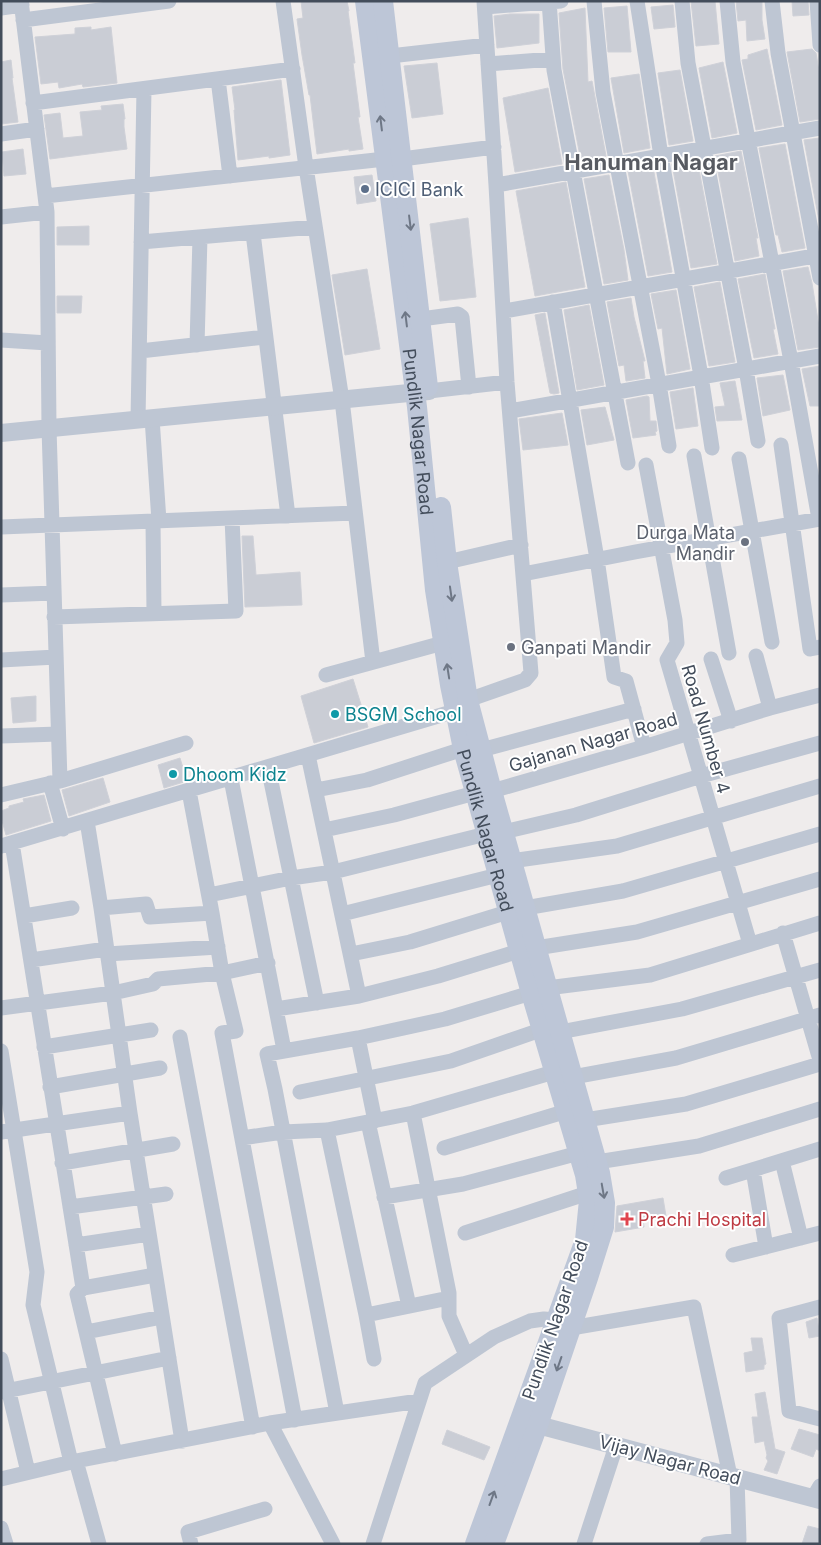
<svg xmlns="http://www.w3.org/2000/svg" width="821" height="1545" viewBox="0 0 821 1545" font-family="Inter,sans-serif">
	<rect width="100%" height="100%" fill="#efecec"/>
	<path fill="#cacdd5" stroke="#cfd1d8" d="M301,1H347L349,11H348L355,63H353L360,117H358L363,149L349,151V149L317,154L310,95H309L302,55L297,19L303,18Z
		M691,1H715L719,44L696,46Z
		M736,1H762V20L765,39L747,41L746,20L738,21Z
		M792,1H808L809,15L793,16Z
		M673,5L675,27L654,29L651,7Z
		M627,6L631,52H608L604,8Z
		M585,8L588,82L592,81L606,156L581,161L563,69L559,13Z
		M510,14H539V43L497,48L494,16Z
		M91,27V30L111,27L117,83L83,87L82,84L59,88L58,82L41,84L35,37L75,34V28Z
		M767,49L782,125L756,130L742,60L748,59V55Z
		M812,49L816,53L820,77V119L800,122L787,52Z
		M11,60L13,78H12L18,122L1,124V62Z
		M723,62L737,133L712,138L699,68Z
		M437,63L443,114L412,118L404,66Z
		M680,70L693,141L669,145L658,73Z
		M639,74L650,148L624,153L611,78Z
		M281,80L290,155L269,158V156L238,160L234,110H235L232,87Z
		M548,88L562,164L515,172L503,98Z
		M123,104L125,119H124V127L127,149L50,159L44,115L60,113L63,138L83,136L80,112L102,110L101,106Z
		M820,138V226L804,140Z
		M785,144L805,248L782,252L778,235H776L759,148Z
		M23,149L26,174L4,176L2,152Z
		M741,151L758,238H756L759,256L735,261L715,156Z
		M697,159L717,264L691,268L672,164Z
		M653,167L672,272L648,276L628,171Z
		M372,175L376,201L357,204L354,177Z
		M609,175L624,250L628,280L604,284L584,179Z
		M566,182L585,287L535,296L516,191Z
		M468,218L476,297L440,301L430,224Z
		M89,226V245H57V227Z
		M808,267L812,283L820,333V347L798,350L783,271Z
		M367,269L380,349L345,355L332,275Z
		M765,274L775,329H773L778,354L754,358L738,279Z
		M720,282L735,362L709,366L694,287Z
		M676,290L690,369L667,374L662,328L658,329L651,294Z
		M57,296H82L81,313H57Z
		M631,298L634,317L645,361H643L645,378L626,381L624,365L619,366L607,302Z
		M589,305L604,385L577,390L564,310Z
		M545,313L559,393L554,394L550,393L535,315Z
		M820,366V406H810L802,369Z
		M783,375L790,410L763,416L757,378Z
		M735,381L742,420L717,421L715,407L725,406L720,383Z
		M693,388L698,426L676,429L670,392Z
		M647,396L649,397L650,421H656L657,431L655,432L656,435L633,438L626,400Z
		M605,407L614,440L587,445L581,410Z
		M562,413L568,445L523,450L519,419Z
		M242,536H253L256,575L300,572L302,605L245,607Z
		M353,679L368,727L314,743L301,696Z
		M36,696V721L13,723L11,698Z
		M180,758L187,781L164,788L158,765Z
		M103,778L110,802L69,816L62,790Z
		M44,795L51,821L6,835L1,817V811L9,808V806L24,802L23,799Z
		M663,1198L666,1216L643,1219L644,1227L615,1232L617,1206Z
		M817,1318L820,1336L809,1338L806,1322Z
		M751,1338H762L766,1364L764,1365V1369L746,1372L744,1353L753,1351Z
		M765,1392L775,1449L785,1452L777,1474L764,1470L768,1461L766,1458L767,1455L764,1441L755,1443L752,1417H758L755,1394Z
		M799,1429L820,1435V1451L816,1449L813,1457L791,1449Z
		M447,1430L490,1447L484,1460L442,1444Z
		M808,1526L820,1529V1544H802Z"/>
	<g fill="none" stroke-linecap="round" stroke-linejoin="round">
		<path stroke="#bec6d3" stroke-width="15" d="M21,1L47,212L49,428L60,781
			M283,1L306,167L342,400L373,662
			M549,1L554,70L628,463
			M594,1L603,92L659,384L669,446
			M637,1L661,156L701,376L712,448
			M682,1L688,63L746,369L758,441
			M727,1L733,62L791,361L819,519
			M772,1L778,53L820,278
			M817,1L820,45
			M485,7L561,1
			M1,8L22,5
			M23,20L169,1
			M390,56L487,45
			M488,64L553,59
			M218,79L230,176
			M33,103L293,69
			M1,134L37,129
			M402,159L494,147
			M496,185L820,128
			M45,196L385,159
			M1,217L47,212
			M253,233L288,516
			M141,242L315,227
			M553,302L597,559L614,677L626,681L644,747
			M504,311L820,255
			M421,319L458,314L462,317L469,387
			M1,340L48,343
			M197,345L200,237
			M140,351L265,337
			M429,391L507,382
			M510,411L820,356
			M152,418L159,521
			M138,420L144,89
			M781,445L810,649L820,647
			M694,456L729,653
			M739,459L772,642
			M646,465L675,620L677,643L667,660L750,944
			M153,521L154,613
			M1,527L355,513
			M447,562L521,545
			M523,574L635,552L820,519
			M1,595L54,593
			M54,617L236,611L232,518
			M756,656L770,708
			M711,659L731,721
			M1,660L56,657
			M326,675L443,643
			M1,736L58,734
			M481,750L634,709
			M308,755L359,996
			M268,767L317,1003
			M231,779L284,1050
			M50,783L63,829
			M316,790L367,780L463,749
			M189,791L212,913L222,973L236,1031L222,1033L295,1420
			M492,791L644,747L770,708L820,695
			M1,795L60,781L186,743
			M87,821L101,908L130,1113L182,1441
			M324,830L394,815L475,793
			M503,832L576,815L701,776L820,743
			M12,843L83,1288L77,1294L115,1454
			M1,846L455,711L468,700L525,680L531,673L507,382L496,185L484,1
			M511,861L617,846L820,786
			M209,895L291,878L333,872L486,834
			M101,908L146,904L150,917L212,913
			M525,908L623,891L820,834
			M342,914L498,875
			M24,916L72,908
			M783,933L820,1060
			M536,948L637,932L820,879
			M107,954L218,947
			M351,954L410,942L508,912
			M31,960L106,949
			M547,988L650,975L820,923
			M1,1008L113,993L153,984L158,979L222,973L268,963
			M276,1009L359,996L438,976L519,951
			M560,1032L682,1009L820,970
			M180,1037L253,1427
			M358,1038L375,1121
			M44,1047L151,1030
			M1,1051L37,1272L33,1305L71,1462
			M573,1077L676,1058L820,1015
			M50,1087L160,1068
			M300,1092L451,1061L552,1026
			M413,1113L449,1293V1316L466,1355
			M585,1120L686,1104L820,1064
			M368,1122L409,1306
			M327,1130L366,1315L374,1359
			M1,1132L130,1113
			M242,1138L283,1132L327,1130L413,1113L554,1072
			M444,1148L567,1111
			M782,1161L801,1238
			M597,1162L699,1146L820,1109
			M62,1163L173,1144
			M753,1170L766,1247
			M726,1178L820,1149
			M384,1197L463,1184L579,1153
			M70,1207L166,1194
			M465,1233L588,1193
			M76,1245L149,1234
			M733,1255L820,1233
			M83,1288L155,1275
			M820,1307L779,1318L789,1411L820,1419
			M366,1315L449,1298
			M86,1332L162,1317
			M1,1359L28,1472
			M1,1392L169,1358
			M337,1413L275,1089L267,1054L358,1038L445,1019L531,993
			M270,1423L333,1544
			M76,1461L99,1544
			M1,1479L76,1461L270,1423L419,1401
			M813,1498L820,1486
			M1,1528L6,1544
			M191,1544L188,1532L265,1509
			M373,1544L425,1383L494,1337L530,1321L544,1319L556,1320L571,1328L694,1307L730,1476
			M584,1544L616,1446
			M707,1544L739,1540L737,1478"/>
		<path stroke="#bec6d3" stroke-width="18" d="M1,433L429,391
			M526,1420L538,1425L820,1500"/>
		<g stroke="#bdc6d7" stroke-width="20">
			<path id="s1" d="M365,1L417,407L435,590L450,685L463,749L531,993L585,1175L589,1200L585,1240L475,1544"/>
			<path d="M383,1L428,387"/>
			<path d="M441,507L447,562L468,700L492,791L600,1173L605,1203L604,1227L588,1278L538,1425L494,1544"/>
		</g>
	</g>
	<defs><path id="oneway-shaft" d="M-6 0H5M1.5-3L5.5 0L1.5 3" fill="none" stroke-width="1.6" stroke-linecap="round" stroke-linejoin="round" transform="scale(1.25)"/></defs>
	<g stroke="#6e7786">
		<use href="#oneway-shaft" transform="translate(381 123) rotate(-97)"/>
		<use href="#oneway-shaft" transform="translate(410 223) rotate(83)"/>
		<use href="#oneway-shaft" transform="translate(406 319) rotate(-97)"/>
		<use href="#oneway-shaft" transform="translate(451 594) rotate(82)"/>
		<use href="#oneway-shaft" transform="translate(448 671) rotate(-99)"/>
		<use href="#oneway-shaft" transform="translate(603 1191) rotate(80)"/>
		<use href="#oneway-shaft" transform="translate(559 1364) rotate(109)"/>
		<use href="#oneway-shaft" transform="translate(492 1498) rotate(-70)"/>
	</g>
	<circle fill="#5c6f8a" stroke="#fff" stroke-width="2" cx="365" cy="189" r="5"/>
	<g fill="#6b7280" stroke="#fff" stroke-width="2">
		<circle cx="745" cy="542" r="5"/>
		<circle cx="511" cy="647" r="5"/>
	</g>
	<g fill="#0f9aa8" stroke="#fff" stroke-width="2">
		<circle cx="335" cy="714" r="5"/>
		<circle cx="173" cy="774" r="5"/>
	</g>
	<path fill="#e0444e" stroke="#fff" stroke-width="2" d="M624.5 1211.5h5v5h5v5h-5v5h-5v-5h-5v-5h5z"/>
	<g text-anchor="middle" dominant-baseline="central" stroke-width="4" stroke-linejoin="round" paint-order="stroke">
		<g font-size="18" fill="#4e5e75" stroke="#fff" text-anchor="start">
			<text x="375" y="189">ICICI Bank</text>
		</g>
		<g font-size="18" fill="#434d5b" stroke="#fff">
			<text stroke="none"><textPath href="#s1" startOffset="434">Pundlik Nagar Road</textPath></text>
			<text transform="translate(706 729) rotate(74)">Road Number 4</text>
			<text transform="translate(593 742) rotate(-16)">Gajanan Nagar Road</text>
			<text stroke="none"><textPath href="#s1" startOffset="839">Pundlik Nagar Road</textPath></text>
			<text transform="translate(555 1320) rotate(-71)">Pundlik Nagar Road</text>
			<text transform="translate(670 1460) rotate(15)">Vijay Nagar Road</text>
		</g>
		<g font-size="18" fill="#5b616d" stroke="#fff" text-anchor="end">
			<text x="735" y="532">Durga Mata<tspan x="735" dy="21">Mandir</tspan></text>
			<text x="521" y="647" text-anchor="start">Ganpati Mandir</text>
		</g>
		<g font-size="18" fill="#0d838f" stroke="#fff" text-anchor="start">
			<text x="345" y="714">BSGM School</text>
			<text x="183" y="774">Dhoom Kidz</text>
		</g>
		<g font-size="18" fill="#be3a42" stroke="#fff" text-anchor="start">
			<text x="638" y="1219">Prachi Hospital</text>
		</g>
		<g font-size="22" font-weight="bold" fill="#585b62" stroke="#fff">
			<text x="651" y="162">Hanuman Nagar</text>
		</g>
	</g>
	<rect width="821" height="1545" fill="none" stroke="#434d5b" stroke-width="5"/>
</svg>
